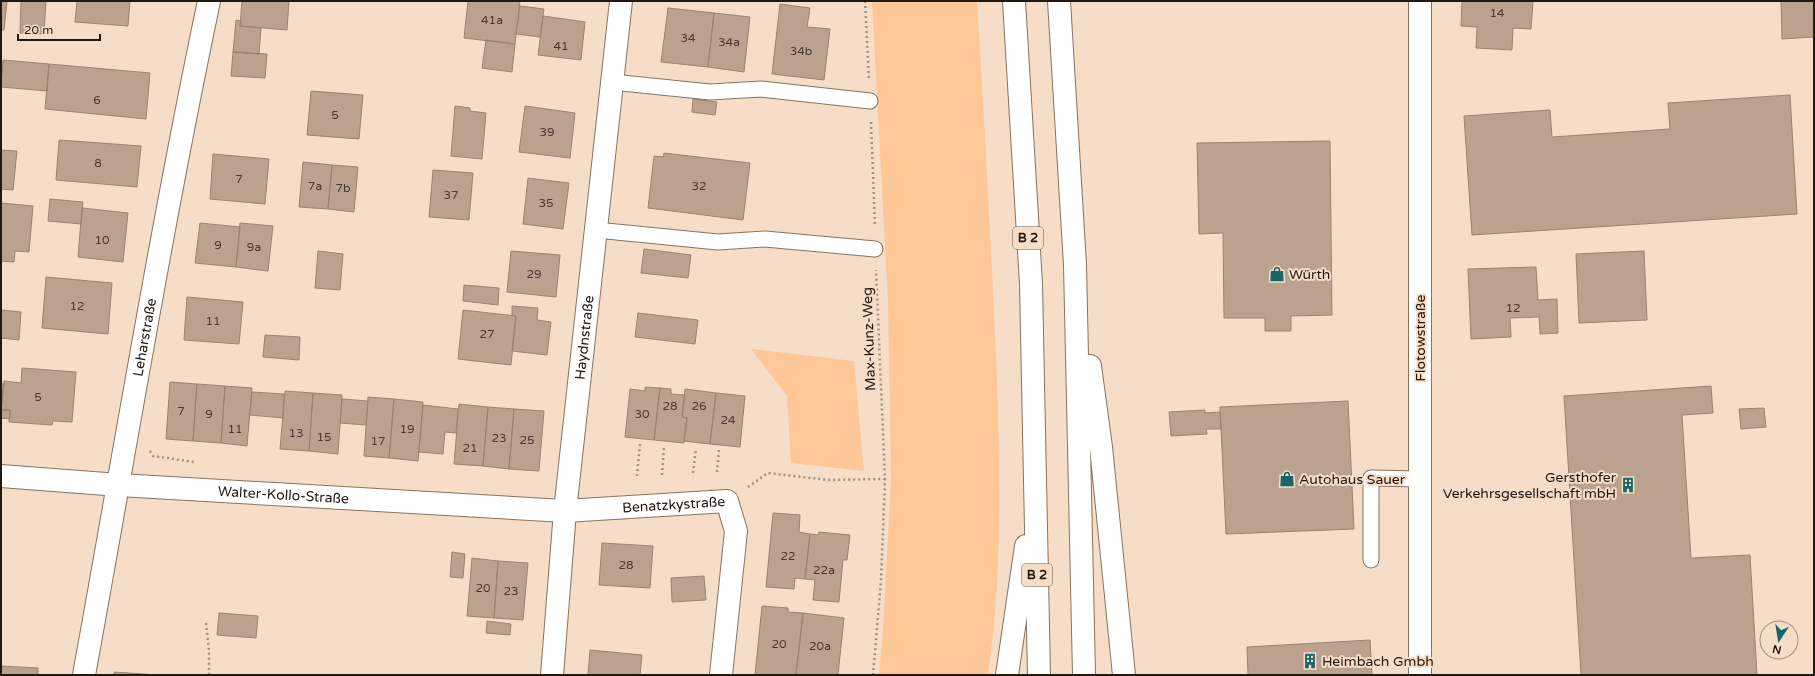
<svg xmlns="http://www.w3.org/2000/svg" width="1815" height="676" viewBox="0 0 1815 676" font-family="'Varela Round',sans-serif">
	<rect width="100%" height="100%" fill="#f6ddc8"/>
	<path fill="#fec798" d="M872,1H977C984,113 990,224 995,336C1000,450 1004,563 988,675H879L883,630L891,479L888,302Z
		M751,349L854,361L864,471L791,463L787,396Z"/>
	<path fill="#bba28f" stroke="#9a836f" d="M1,1H7L4,30H1Z
		M21,1H46L44,34L20,33Z
		M77,1H130L128,26L75,22Z
		M242,1H289L287,30L240,26Z
		M468,1H520L515,44L464,38Z
		M1462,1H1533L1531,29L1513,28L1512,50L1476,48L1477,27L1461,26Z
		M1781,1H1814V37L1782,39Z
		M780,4L810,8L807,27L830,29L824,80L772,74Z
		M520,6L544,9L540,37L516,34Z
		M668,8L714,13L708,67L661,62Z
		M714,13L750,17L744,72L708,67Z
		M543,16L585,22L581,60L538,55Z
		M236,20L241,21L240,26L261,28L259,54L233,52Z
		M486,40L515,44L512,72L482,68Z
		M233,52L267,54L265,78L231,76Z
		M3,60L49,64L47,91L1,87Z
		M49,64L150,73L146,119L45,109Z
		M311,91L363,95L359,139L307,135Z
		M1790,95L1797,214L1472,235L1464,116L1550,110L1552,137L1670,129L1668,103Z
		M693,99L717,102L715,115L692,112Z
		M455,106L470,108V111L486,113L482,159L451,156Z
		M525,106L575,113L570,158L519,152Z
		M59,140L141,146L137,187L56,180Z
		M1330,141L1332,315L1291,316V331H1265V318H1224L1223,233L1199,234L1197,143Z
		M1,150L17,151L13,190L1,189Z
		M664,153L750,163L743,220L648,208L654,156L663,157Z
		M213,154L269,159L265,204L210,199Z
		M303,162L332,165L328,209L299,207Z
		M332,165L358,167L354,212L328,209Z
		M433,170L473,173L469,220L429,217Z
		M528,178L569,183L563,229L523,224Z
		M50,199L83,202L81,224L48,221Z
		M1,203L33,206L29,252L15,251L14,262L1,261Z
		M82,208L128,213L123,262L78,257Z
		M200,223L240,227L236,267L195,263Z
		M240,223L273,226L268,271L236,267Z
		M644,249L691,255L688,278L641,273Z
		M318,251L343,254L340,290L315,288Z
		M511,251L560,255L556,297L507,292Z
		M1644,251L1647,320L1579,323L1576,254Z
		M1536,267L1538,300L1557,299L1558,333L1540,334L1539,317L1510,318L1511,337L1471,339L1468,269Z
		M46,277L112,283L108,334L42,328Z
		M464,285L499,288L498,305L463,301Z
		M187,297L243,302L239,344L184,340Z
		M512,306L538,308L537,320L551,322L547,355L512,351L516,316L512,315Z
		M1,310L21,312L19,340L1,338Z
		M463,310L516,316L511,365L458,359Z
		M638,313L698,320L695,344L635,337Z
		M265,335L300,337L299,360L263,357Z
		M22,368L76,372L72,422L53,421L52,425L9,422L10,410H1L4,381L21,383Z
		M170,382L197,384L193,441L166,439Z
		M1,384H4L1,410H10V419L1,418Z
		M197,384L225,386L221,443L193,441Z
		M225,386L252,388L247,446L221,443Z
		M1711,386L1713,413L1682,415L1691,558L1750,555L1757,675H1581L1564,396Z
		M645,387L660,388L654,440L625,437L630,389L645,391Z
		M660,388L671,389V394L685,395L682,417L687,418L684,443L654,440Z
		M685,389L716,393L710,444L684,441L687,418L682,417Z
		M285,391L313,393L309,451L280,449Z
		M252,392L284,394L283,418L250,415Z
		M313,393L342,395L338,454L309,451Z
		M716,393L745,396L740,447L710,444Z
		M368,397L394,399L389,458L364,456Z
		M342,399L368,401L366,425L340,423Z
		M394,399L423,402L418,461L389,458Z
		M1348,401L1354,529L1226,534L1220,407Z
		M459,404L488,407L483,466L454,464Z
		M423,405L458,409L456,433L445,432L443,454L419,452Z
		M488,407L514,409L509,469L483,466Z
		M1764,408L1766,427L1741,429L1739,409Z
		M514,409L544,411L539,471L509,469Z
		M1205,410V413L1220,412L1221,429H1206L1207,434L1171,436L1169,412Z
		M773,513L800,515L799,532L810,534L805,579L795,578L794,589L766,587Z
		M819,532L850,535L847,560H843L839,602L813,600L815,580L805,579L810,534L818,535Z
		M602,543L653,546L650,588L599,585Z
		M452,552L465,554L463,578L450,577Z
		M472,558L498,561L494,618L467,616Z
		M498,561L528,563L523,620L494,618Z
		M704,576L706,600L672,602L671,578Z
		M762,606L788,608V612L803,613L796,675H755Z
		M219,613L258,616L256,638L217,635Z
		M803,613L844,618L838,675H796Z
		M487,621L511,624L510,635L486,633Z
		M1370,640L1372,675H1248L1247,647Z
		M590,650L642,655L640,675H588Z
		M1,666L38,668V675H1Z
		M114,672L157,675H114Z"/>
	<g fill="none" stroke-linecap="round" stroke-linejoin="round">
		<defs>
			<path id="service" d="M612,82L710,92L761,89L870,101
				M596,230L718,242L765,239L875,249
				M1371,560V478L1420,479"/>
			<g id="minor">
				<path id="s1" d="M1,476L119,485L565,511L727,501L736,531L721,675"/>
				<path id="s2" d="M84,675C125,450 162,224 209,1"/>
				<path id="s3" d="M552,675L565,511L621,1"/>
			</g>
			<path id="tertiary" d="M1420,675V1"/>
			<path id="trunk" d="M1014,1L1031,284L1039,675
				M1059,1L1075,265L1084,675
				M1090,366L1101,447L1124,675
				M1007,675L1026,546"/>
		</defs>
		<use href="#service" stroke="#89725f" stroke-width="17"/>
		<use href="#minor" stroke="#89725f" stroke-width="24"/>
		<use href="#tertiary" stroke="#89725f" stroke-width="24"/>
		<use href="#trunk" stroke="#89725f" stroke-width="24"/>
		<path stroke="#a39080" stroke-width="2.5" stroke-dasharray="2 3" stroke-linecap="butt" d="M865,1L869,79
			M871,122L875,227
			M150,451L153,456L194,462
			M717,472L719,450
			M693,473L696,448
			M662,475L664,448
			M637,476L640,444
			M748,487L768,473L828,480L885,479
			M206,623L209,650V675
			M873,675L881,581L885,479L876,270"/>
		<use href="#service" stroke="#fff" stroke-width="15"/>
		<use href="#minor" stroke="#fff" stroke-width="22"/>
		<use href="#tertiary" stroke="#fff" stroke-width="22"/>
		<use href="#trunk" stroke="#fff" stroke-width="22"/>
	</g>
	<defs>
		<symbol id="shop-bare" viewBox="-9 -9 18 18"><path d="M-5-2.5h2.3a2.7 3.5 0 0 1 5.4 0H5L5.5 6h-11ZM-1.5-2.5h3a1.5 2.3 0 0 0-3 0Z" fill="#186668" stroke="#f6ddc8" stroke-width="2.5" paint-order="stroke"/></symbol>
		<symbol id="building-bare" viewBox="-9 -9 18 18"><path d="M-4-6H4V6H1V3H-1V6H-4ZM-2.5-4.3h1.7v1.8h-1.7ZM.8-4.3h1.7v1.8H.8ZM-2.5-1h1.7V.8h-1.7ZM.8-1h1.7V.8H.8Z" fill="#186668" stroke="#f6ddc8" stroke-width="2.5" paint-order="stroke"/></symbol>
	</defs>
	<g fill-rule="evenodd">
		<use href="#shop-bare" x="1266" y="263" width="22" height="22"/>
		<use href="#shop-bare" x="1276" y="468" width="22" height="22"/>
		<use href="#building-bare" x="1617" y="474" width="22" height="22"/>
		<use href="#building-bare" x="1299" y="650" width="22" height="22"/>
	</g>
	<g text-anchor="middle" dominant-baseline="central" stroke-width="4" stroke-linejoin="round" paint-order="stroke">
		<g font-size="12" fill="#483a30">
			<text x="1497" y="13">14</text>
			<text x="492" y="20">41a</text>
			<text x="688" y="38">34</text>
			<text x="729" y="42">34a</text>
			<text x="561" y="46">41</text>
			<text x="801" y="51">34b</text>
			<text x="97" y="100">6</text>
			<text x="335" y="115">5</text>
			<text x="547" y="132">39</text>
			<text x="98" y="163">8</text>
			<text x="239" y="179">7</text>
			<text x="315" y="186">7a</text>
			<text x="699" y="186">32</text>
			<text x="343" y="188">7b</text>
			<text x="451" y="195">37</text>
			<text x="546" y="203">35</text>
			<text x="102" y="240">10</text>
			<text x="218" y="245">9</text>
			<text x="254" y="247">9a</text>
			<text x="534" y="274">29</text>
			<text x="77" y="306">12</text>
			<text x="1513" y="308">12</text>
			<text x="213" y="321">11</text>
			<text x="487" y="334">27</text>
			<text x="38" y="397">5</text>
			<text x="670" y="406">28</text>
			<text x="699" y="406">26</text>
			<text x="181" y="411">7</text>
			<text x="209" y="414">9</text>
			<text x="642" y="414">30</text>
			<text x="728" y="420">24</text>
			<text x="235" y="429">11</text>
			<text x="407" y="429">19</text>
			<text x="296" y="433">13</text>
			<text x="324" y="437">15</text>
			<text x="499" y="438">23</text>
			<text x="527" y="440">25</text>
			<text x="378" y="441">17</text>
			<text x="470" y="448">21</text>
			<text x="788" y="556">22</text>
			<text x="626" y="565">28</text>
			<text x="824" y="570">22a</text>
			<text x="483" y="588">20</text>
			<text x="511" y="591">23</text>
			<text x="779" y="644">20</text>
			<text x="820" y="646">20a</text>
		</g>
		<g fill="#f6ddc8" stroke="#615347" stroke-width="1">
			<rect x="1013" y="227" width="30" height="22" rx="3"/>
			<rect x="1022" y="564" width="30" height="22" rx="3"/>
		</g>
		<g font-size="13" font-weight="bold" fill="#211810">
			<text x="1028" y="238">B 2</text>
			<text x="1037" y="575">B 2</text>
		</g>
		<g font-size="14" fill="#211810" stroke="#f6ddc8" text-anchor="start">
			<text x="1289" y="274">Würth</text>
			<text x="1616" y="477" text-anchor="end">Gersthofer<tspan x="1616" dy="16">Verkehrsgesellschaft mbH</tspan></text>
			<text x="1299" y="479">Autohaus Sauer</text>
			<text x="1322" y="661">Heimbach Gmbh</text>
		</g>
		<g font-size="14" fill="#211810" stroke="#f6ddc8">
			<text stroke="none"><textPath href="#s2" startOffset="343">Leharstraße</textPath></text>
			<text stroke="none"><textPath href="#s3" startOffset="339">Haydnstraße</textPath></text>
			<text transform="translate(1420 338) rotate(-90)">Flotowstraße</text>
			<text transform="translate(869 339) rotate(-92)">Max-Kunz-Weg</text>
			<text stroke="none"><textPath href="#s1" startOffset="283">Walter-Kollo-Straße</textPath></text>
			<text stroke="none"><textPath href="#s1" startOffset="674">Benatzkystraße</textPath></text>
		</g>
	</g>
	<rect width="1815" height="676" fill="none" stroke="#211810" stroke-width="4"/>
	<g transform="translate(1779 640) rotate(192)"><circle r="19" fill="#f6ddc8" stroke="#a18e7e"/>
	<path d="M0-3L7 15L0 10L-7 15Z" fill="#186668"/>
	<text y="-6" font-size="11" font-weight="bold" text-anchor="middle" fill="#211810">N</text>
	</g>
	<path d="M18 34v6h82v-6" fill="none" stroke="#211810" stroke-width="2"/>
	<text x="24" y="34" font-size="12" fill="#211810" stroke="#f6ddc8" stroke-width="3" paint-order="stroke">20 m</text>
</svg>
